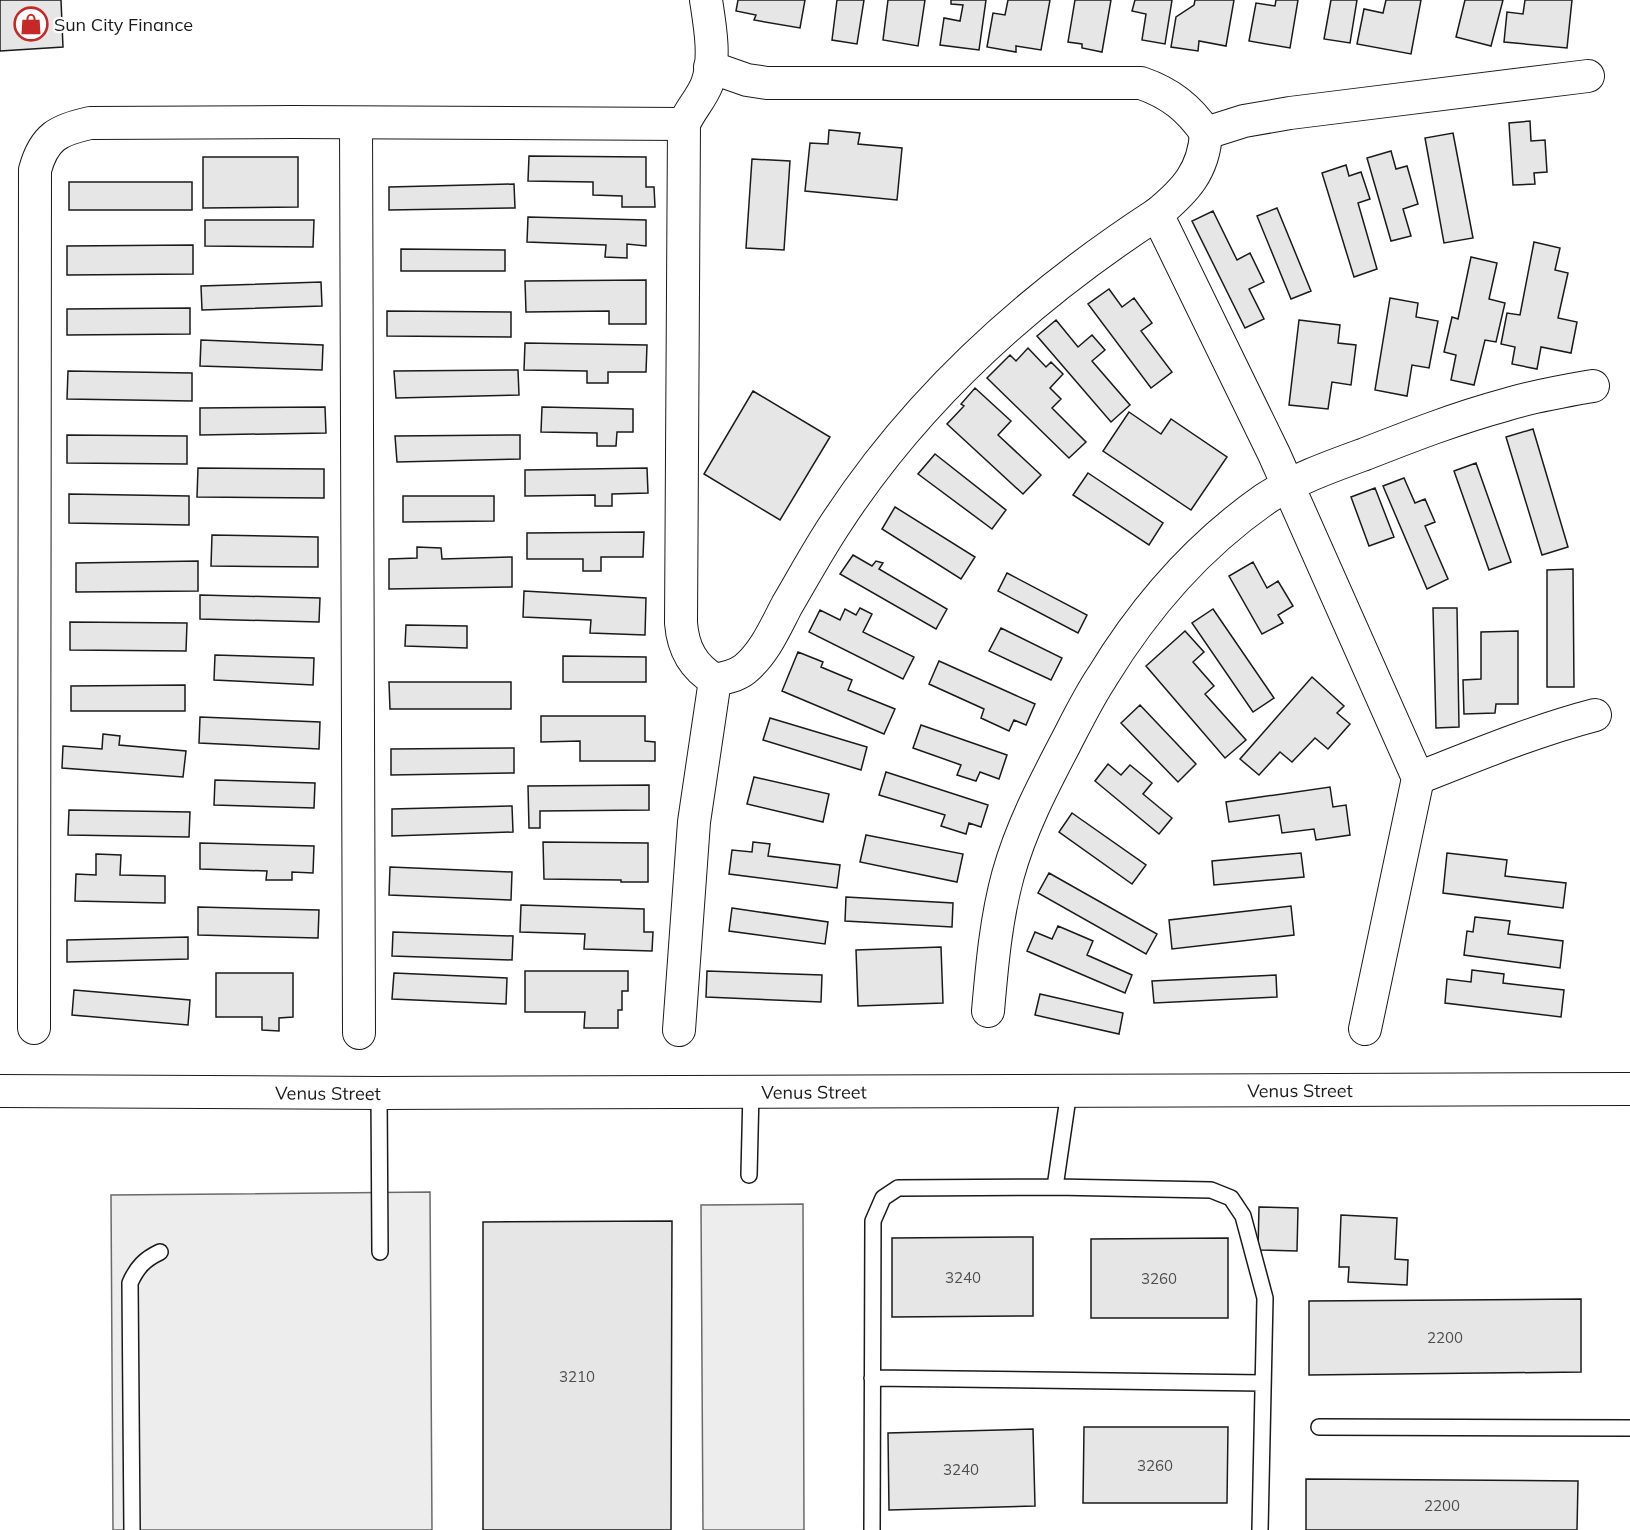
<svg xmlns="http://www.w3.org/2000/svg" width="1630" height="1530" viewBox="0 0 1630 1530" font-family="Mulish,sans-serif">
	<rect width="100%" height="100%" fill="#fff"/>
	<path fill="#ededed" stroke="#6a6a6a" stroke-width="1.5" d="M430,1192L432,1530H113L111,1195Z
		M803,1204L804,1530H703L701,1205Z"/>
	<path fill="#e6e6e6" stroke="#1a1a1a" stroke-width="1.5" d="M0,0H61L63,47L0,51Z
		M738,0H805L800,28L754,20L756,15L736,11Z
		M837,0H864L857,44L832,40Z
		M888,0H925L918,46L883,40Z
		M951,0H986L979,50L940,45L944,18L960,21L963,5L951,4Z
		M1008,0H1050L1041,50L1016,46V52L987,47L993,13L1005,15Z
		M1075,0H1111L1102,52L1082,48V44L1068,42Z
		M1135,0H1172L1165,44L1142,40L1146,14L1132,11Z
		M1195,0H1234L1226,46L1199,41L1198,51L1171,47L1176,17L1194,5Z
		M1276,0H1298L1290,48L1249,41L1256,3L1275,6Z
		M1331,0H1357L1350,43L1324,39Z
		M1386,0H1421L1411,54L1357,44L1364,9L1383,13Z
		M1465,0H1503L1491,46L1456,37Z
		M1525,0H1572L1567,48L1504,42L1507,12L1523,14Z
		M1530,121L1531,141L1545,140L1547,172L1534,173L1535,184L1513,185L1509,123Z
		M829,130L860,133L858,144L902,148L897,200L805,191L810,143L828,144Z
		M1453,133L1473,238L1444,243L1425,138Z
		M1391,151L1396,169L1407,166L1418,204L1403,209L1411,236L1391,241L1367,158Z
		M529,156L646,157V187H654L655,207H622V196L593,195V182L528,181Z
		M203,157H298V207L203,208Z
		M752,159L790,161L784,250L746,248Z
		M1346,165L1349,176L1361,172L1370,199L1358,203L1377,269L1354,277L1322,173Z
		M69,182H192V210H69Z
		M514,184L515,208L389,210V187Z
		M1277,208L1311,291L1291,299L1257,216Z
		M1213,211L1237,260L1250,253L1264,282L1249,289L1264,319L1245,328L1192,221Z
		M528,217L646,220V246L627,244V258L605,257L606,245L527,242Z
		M205,220H314L313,247L205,246Z
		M1534,242L1560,248L1555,270L1568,273L1558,318L1577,322L1571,353L1541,347L1537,369L1512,364L1515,347L1501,344L1507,313L1520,315Z
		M193,245V274L67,275V246Z
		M401,249L505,250V271H401Z
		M1471,257L1497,263L1489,299L1505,303L1496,342L1485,340L1474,385L1451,380L1456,355L1444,352L1452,317L1458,319Z
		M646,280V324H609V311L526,312L525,281Z
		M321,282L322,306L202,310L201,286Z
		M1109,289L1122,307L1134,298L1152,323L1141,331L1172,372L1151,388L1088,304Z
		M1390,298L1418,303L1416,317L1438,321L1429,368L1412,365L1407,396L1375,390Z
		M190,308V334L67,335V309Z
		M387,311L511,312V337L387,336Z
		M1056,320L1078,347L1092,335L1105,350L1092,361L1130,405L1111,422L1037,336Z
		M1299,320L1340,325L1338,343L1356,345L1351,385L1332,382L1328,409L1289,405Z
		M201,340L323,345L322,370L200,366Z
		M525,343L647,345L646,372H608V383H587V371L524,370Z
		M1028,348L1046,367L1051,362L1063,374L1050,388L1061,399L1052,408L1086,442L1069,458L987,378L1010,355L1016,361Z
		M518,370L519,395L396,398L394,371Z
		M68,371L192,373V401L67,399Z
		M975,388L1011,421L998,435L1041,475L1023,494L947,424L964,406L961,404Z
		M753,391L830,437L780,520L704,474Z
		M325,407L326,433L200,435V408Z
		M542,407L633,409V432H617L616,446H597V433L541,432Z
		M1129,412L1161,434L1171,419L1227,457L1191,510L1103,451Z
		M1533,429L1568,547L1542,555L1506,437Z
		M67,435L187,436V464L67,463Z
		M520,435V459L397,462L395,436Z
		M935,454L1006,510L992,529L918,474Z
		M1476,463L1511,562L1489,570L1454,471Z
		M198,468L324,469V498L197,497Z
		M647,468L648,493L612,494V506H595V495L525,496V470Z
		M1088,473L1163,523L1149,545L1073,495Z
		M1404,478L1415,503L1425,499L1435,522L1425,526L1448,579L1427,589L1383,486Z
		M1375,488L1394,537L1369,546L1351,497Z
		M69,494L189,496V525L69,523Z
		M403,496H494V521L403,522Z
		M895,507L975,557L961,579L882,529Z
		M644,532L643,557H601V571H583V559H527V533Z
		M212,535L318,537V567L211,566Z
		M417,547L441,548L442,559L512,557V587L389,589V559L417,558Z
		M853,555L872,566L876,561L883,563L879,569L947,609L936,629L840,574Z
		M198,561V591L76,592V563Z
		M1253,562L1267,588L1278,581L1293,606L1278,615L1283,623L1262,634L1229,576Z
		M1573,569L1574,687H1547V570Z
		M1007,573L1087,615L1078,633L998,591Z
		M524,591L646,598L645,635L590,633L591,620L523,617Z
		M200,595L320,598L319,622L200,619Z
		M860,608L872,614L863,632L914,657L903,679L809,632L820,610L840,620L845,609L856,615Z
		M1433,608H1457L1459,727L1436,728Z
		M1213,609L1274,698L1253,712L1192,623Z
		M70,622L187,623L186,651L70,650Z
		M406,625L467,626V648L405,646Z
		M1001,628L1062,658L1051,680L989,651Z
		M1185,631L1204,652L1193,662L1214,686L1205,694L1246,740L1225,758L1146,666Z
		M1518,631V704H1496L1495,713L1464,714L1463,680L1481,679V632Z
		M798,652L823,662L821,667L852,680L848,690L895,709L884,734L782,691Z
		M215,655L314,658L313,685L214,680Z
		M563,656L646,657V682H563Z
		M939,661L1035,704L1026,725L1014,720L1009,731L981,718L984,709L929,684Z
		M1312,677L1344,706L1337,713L1350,724L1328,749L1315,738L1292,762L1280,752L1259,775L1240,759Z
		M389,682H511V709H390Z
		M185,685V711H71V686Z
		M1140,705L1196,764L1178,782L1121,723Z
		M541,716H645V741L655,742V761H580V741L541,742Z
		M200,717L320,722L319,749L199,743Z
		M770,718L867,747L861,770L763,740Z
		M921,725L1007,755L999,779L980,772L976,781L957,775L961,765L913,748Z
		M103,734L120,736L119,745L186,751L183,777L62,768L63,746L102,749Z
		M514,748V773L391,775V749Z
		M1108,764L1121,775L1130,765L1152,783L1143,794L1172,818L1159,834L1095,781Z
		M886,772L988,805L981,827L969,823L966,834L941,826L945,815L879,795Z
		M754,777L829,794L823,822L747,804Z
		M215,780L315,783L314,808L214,805Z
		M649,785V810L540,811V828H529L528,786Z
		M1330,787L1333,807L1346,805L1350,835L1316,840L1314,829L1282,833L1279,815L1229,822L1226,802Z
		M512,806L513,832L392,836V809Z
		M69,810L190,812L189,837L68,835Z
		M1072,813L1146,865L1132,884L1059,832Z
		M866,835L963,854L957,882L860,862Z
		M543,842L648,843V882H621V880L544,879Z
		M753,842L770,844L768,856L840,865L837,888L729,874L732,850L752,852Z
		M200,843L314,846L313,873L292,872V880H266L267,871L200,869Z
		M1301,853L1304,877L1214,885L1212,861Z
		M1447,853L1507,860L1505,876L1566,883L1563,908L1443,893Z
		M96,854L121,855L120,875L165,876V903L75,901L76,874L96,875Z
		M390,867L512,872L511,900L389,895Z
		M1049,873L1157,934L1146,954L1038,893Z
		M846,897L953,903L952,927L845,921Z
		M521,905L644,909V932H653L652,951L584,949L585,934L520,932Z
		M1291,906L1294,935L1172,949L1169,920Z
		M198,907L319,910L318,938L198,935Z
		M732,908L828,922L825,944L729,931Z
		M1475,917L1510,921L1508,934L1563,941L1560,968L1464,955L1467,931L1473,932Z
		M1058,926L1093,941L1087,955L1132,975L1125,993L1027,951L1035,932L1052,939Z
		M393,932L513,936L512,960L392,956Z
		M188,937V959L67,962V940Z
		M941,947L943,1003L858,1006L856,950Z
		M1472,970L1504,974L1503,983L1564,990L1561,1017L1445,1003L1447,979L1471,982Z
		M525,971H628V991H622V1010H618V1028H584L585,1012H525Z
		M707,971L822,975L821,1002L706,997Z
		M216,973H293V1017L279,1018V1031L262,1030V1017H216Z
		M394,973L507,978L506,1004L392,999Z
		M1276,975L1277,997L1154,1003L1152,981Z
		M74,990L190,1000L188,1025L72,1015Z
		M1040,994L1123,1013L1119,1034L1035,1015Z
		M1259,1207L1298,1208L1297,1251L1258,1250Z
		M1341,1215L1397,1218L1395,1259L1408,1260L1407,1285L1348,1282L1349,1267H1339Z
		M672,1221L671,1530H483V1222Z
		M1033,1237V1316L892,1317V1238Z
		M1228,1238V1318H1091V1239Z
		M1581,1299V1372L1309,1375V1301Z
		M1084,1427H1228L1227,1503H1083Z
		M1033,1429L1035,1506L889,1510L888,1433Z
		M1306,1479L1578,1481L1577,1530H1306Z"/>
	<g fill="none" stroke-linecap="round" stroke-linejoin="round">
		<defs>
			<path id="lane" d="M379,1093L380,1252
				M749,1175L751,1091
				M1055,1187L1069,1091
				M872,1378L1263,1383
				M1319,1427L1630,1428
				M132,1530L130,1283C137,1267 145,1259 160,1252
				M872,1530L873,1221L883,1198L898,1188L1055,1187L1211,1190L1231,1198L1243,1216L1265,1298L1260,1530"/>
			<g id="street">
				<path d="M710,67L747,80L767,83H1141C1170,93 1189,108 1206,133L1244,121L1290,113L1588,76"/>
				<path d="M356,123L359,1033"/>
				<path d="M1206,133C1204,171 1185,191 1157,214L1274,454L1418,778L1365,1029"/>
				<path d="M715,680C726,678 736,676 745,669C765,652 775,628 787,605C803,578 818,550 836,523C918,397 1031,296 1157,214"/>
				<path d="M1418,778C1477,755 1534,731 1595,715"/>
				<path d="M988,1011C992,965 996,919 1008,875C1021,828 1043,786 1065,744C1077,721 1088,698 1102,677C1144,608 1199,545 1265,499C1295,479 1332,466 1365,454C1411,436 1457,418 1505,405C1534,396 1564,391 1593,386"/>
				<path d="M34,1028L35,170C44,137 58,130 90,123L292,122L684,124"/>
				<path d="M679,1030L694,822L715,680C693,667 683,649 681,623L684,124C690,110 701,99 707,84C716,59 710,26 706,0"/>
				<path id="s1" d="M0,1091L379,1093L1630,1089"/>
			</g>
		</defs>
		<use href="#lane" stroke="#1a1a1a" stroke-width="18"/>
		<use href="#street" stroke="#1a1a1a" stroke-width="34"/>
		<use href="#lane" stroke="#fff" stroke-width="15"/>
		<use href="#street" stroke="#fff" stroke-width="32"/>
	</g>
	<defs>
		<symbol id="shop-ring" viewBox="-11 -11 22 22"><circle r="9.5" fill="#fff" stroke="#c62828" stroke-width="1.5"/><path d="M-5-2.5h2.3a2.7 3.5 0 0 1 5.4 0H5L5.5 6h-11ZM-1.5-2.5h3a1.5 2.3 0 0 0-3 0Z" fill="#c62828"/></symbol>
	</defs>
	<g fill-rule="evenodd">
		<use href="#shop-ring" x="12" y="5" width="38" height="38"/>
	</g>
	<g text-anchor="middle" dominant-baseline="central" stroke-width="4.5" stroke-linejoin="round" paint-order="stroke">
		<g font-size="15" fill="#4d4d4d">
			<text x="963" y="1277">3240</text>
			<text x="1159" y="1278">3260</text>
			<text x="1445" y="1337">2200</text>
			<text x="577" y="1376">3210</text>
			<text x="1155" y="1465">3260</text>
			<text x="961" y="1469">3240</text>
			<text x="1442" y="1505">2200</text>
		</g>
		<g font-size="18" fill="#1a1a1a" stroke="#fff" text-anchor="start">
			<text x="54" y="24">Sun City Finance</text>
		</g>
		<g font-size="18" fill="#1a1a1a" stroke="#fff">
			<text stroke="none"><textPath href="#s1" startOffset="1300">Venus Street</textPath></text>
			<text stroke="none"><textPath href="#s1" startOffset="814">Venus Street</textPath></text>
			<text stroke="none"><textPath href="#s1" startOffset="328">Venus Street</textPath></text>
		</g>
	</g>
</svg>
